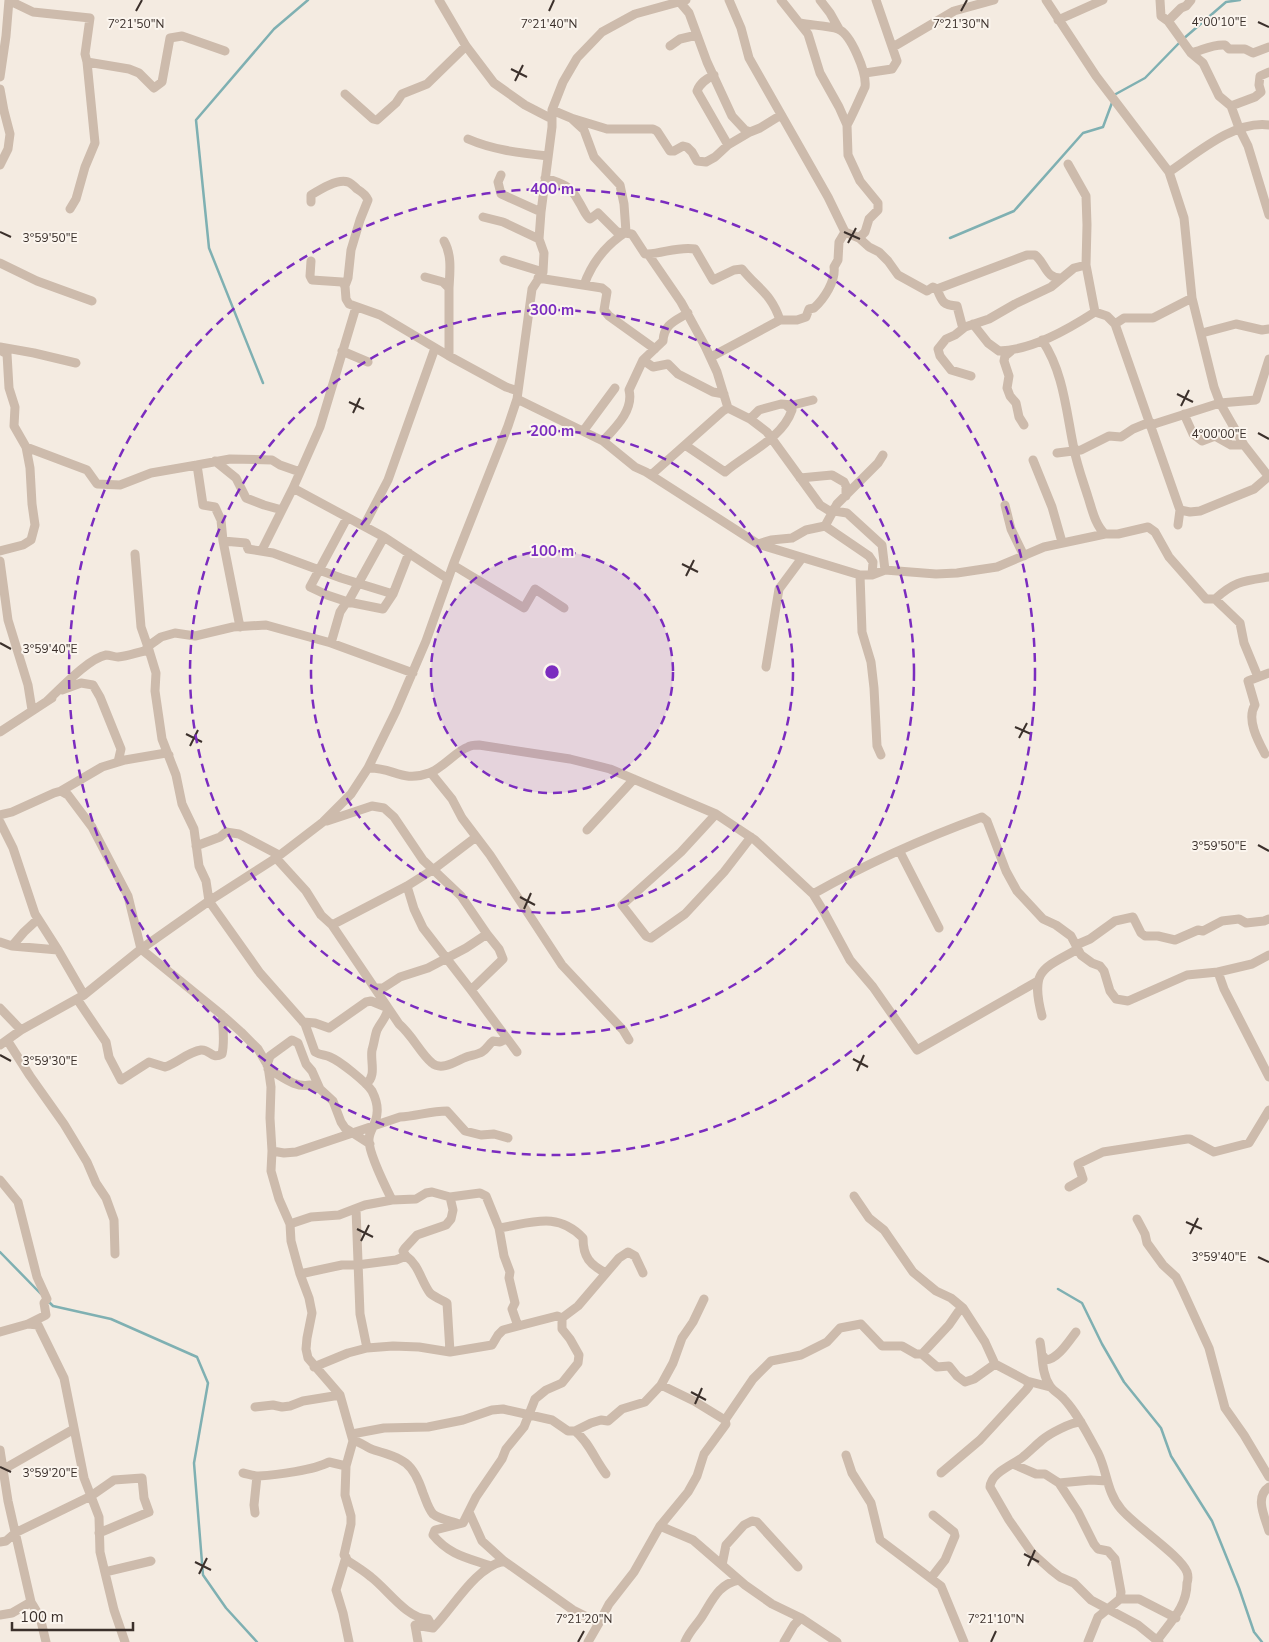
<svg xmlns="http://www.w3.org/2000/svg" width="1269" height="1642" viewBox="0 0 1269 1642" font-family="'Nunito Sans',sans-serif">
	<rect width="100%" height="100%" fill="#f4ebe1"/>
	<g fill="none" stroke-linecap="round" stroke-linejoin="round">
		<path stroke="#7fb0b2" stroke-width="2.5" d="M1114,95L1145,78L1182,40L1226,2L1240,0
			M950,238L1014,211L1083,133L1103,127L1113,100
			M263,383L209,248L196,120L274,29L308,0
			M0,1252L41,1294
			M1058,1289L1082,1303L1102,1344L1124,1382L1161,1428L1171,1456L1212,1521L1239,1588L1254,1632L1262,1642
			M48,1301L53,1306L111,1319L197,1357L208,1383L194,1463L203,1575L226,1608L257,1642"/>
		<path stroke="#cdbbac" stroke-width="9" d="M439,0L466,46L494,83L525,105L552,119
			M678,0L689,13L707,62L732,116L745,130L750,132L760,128L781,115
			M729,0L741,28L749,58L828,197L845,232L859,238L869,247L879,252L888,261L898,275L927,291L933,287L937,289C942,302 943,305 957,306L962,325L965,327
			M781,0L808,34L820,73L839,107L847,125L848,155L860,181L878,203V210L869,219L865,232L859,238
			M820,0L830,13L839,29
			M1046,0L1096,76L1169,172L1184,218L1192,298L1214,387L1220,403L1244,445L1269,477
			M1160,0L1161,16L1168,21L1191,53L1203,63L1219,96L1231,106L1239,128L1248,146L1269,215
			M10,1L33,12L90,18L85,54L87,62L129,69L139,73L154,88L162,82L170,38L182,36L225,51
			M1058,20L1103,0
			M1168,21L1181,8L1186,6L1191,0
			M800,23C809,25 830,26 838,29C851,34 867,73 865,87C864,89 849,123 847,125
			M670,46L680,39L697,35
			M893,47L954,11L994,0
			M1191,53C1203,50 1212,44 1225,45L1229,49H1245L1253,53L1269,47
			M865,73L892,69L897,61L876,0
			M714,75C706,79 700,83 697,91L728,145
			M0,77L6,36L9,0
			M0,89L4,111L10,134L8,149L0,165
			M345,94L373,119L377,120L396,103L402,94L427,84L466,46
			M1231,106L1255,97L1261,92L1259,85L1260,76L1269,72
			M552,110L571,118L584,130L594,157L620,185L624,204L626,232
			M571,118L607,129H653L657,131L670,151H674L683,146L687,147L692,152L697,161L706,162L715,157L728,145L750,132
			M468,139C493,150 520,153 548,156
			M1169,172C1196,154 1234,120 1269,125
			M501,175L498,182L501,194L541,212
			M545,178C562,183 571,186 579,202C583,208 585,215 590,219L598,213L617,232L632,234L645,254H648L681,302L705,346L717,372L728,408L750,419L767,432L820,505L828,510L847,513L882,545L885,570
			M311,202V195C319,190 338,178 348,182C351,183 355,187 357,189C362,192 366,195 368,200L360,220L351,250L348,278L345,286
			M70,209L76,199L85,167L95,143L87,62
			M483,217L503,222L539,239
			M444,241C452,255 450,271 449,288
			M648,254C664,253 680,246 695,249L713,280L734,270L742,269C758,289 771,293 780,320
			M504,260L543,272
			M311,261L310,276L312,280L342,282L345,286L346,299L349,304L380,315L449,356L506,387L518,391
			M0,263L37,281L92,301
			M425,277L443,282L449,288V356
			M538,278L602,288L607,292L604,310L609,316L655,349
			M584,285C592,262 606,245 626,232
			M937,289L1027,255H1035C1046,263 1045,279 1062,278
			M356,307L320,427L293,488L384,537L448,579
			M1095,312L1107,316L1115,324L1180,510L1178,525
			M973,324L988,343L999,351C1032,350 1067,330 1095,312L1086,265L1087,225L1086,196L1068,164
			M1115,324L1124,318H1153L1192,298
			M1202,333L1236,324L1262,330L1269,329
			M1042,340C1064,373 1066,411 1074,449C1077,465 1083,481 1088,497C1092,509 1095,525 1105,534H1118L1148,527L1155,532L1169,557L1206,599H1215C1235,581 1243,581 1269,577
			M0,347L34,353L76,363
			M0,350L7,354L9,388L15,407L14,426L26,447L30,468L32,504L35,525L31,540L23,545L0,551
			M342,351L368,362
			M1011,351L1005,356L1004,361L1009,376L1007,388L1010,396L1016,403L1019,417L1024,425
			M711,357L780,320H797L806,317L809,309L814,308C824,299 836,281 834,267L838,260L839,242L845,232
			M643,360L653,367L668,364L678,374L713,392L724,394
			M971,376L951,370L940,356L938,349L946,339L955,335L965,327L989,319L1015,304L1051,287L1074,268L1086,265
			M517,399L603,441L635,467L646,472L758,544L860,575H872L885,570L936,574L957,573L997,567L1044,547L1105,534
			M1184,414L1193,434L1202,441L1215,436L1231,445H1244
			M750,419L759,410L781,404L793,405L813,400
			M1151,425L1220,403L1256,400L1269,359
			M584,430L615,388
			M603,441C616,427 634,410 629,390L643,360L663,341C664,324 675,321 688,313
			M685,445L725,472C747,453 782,439 792,410L786,405
			M26,447L87,470L97,484L120,485L151,473L197,465L203,505L215,507L221,520L223,541L246,543L248,549L273,553L341,578L393,594
			M1057,453L1081,450L1109,436L1121,437L1133,429L1150,422
			M1033,460L1052,507L1062,542
			M215,461L236,478L246,498L264,505L282,510
			M197,465L230,459L272,460L280,465L300,472
			M651,475L723,411L728,408
			M800,478L832,475L844,482L846,486V496
			M1005,505L1011,529L1024,556
			M1180,510L1190,512L1200,511L1254,489L1268,477
			M347,518L310,587L327,595L348,602L384,537
			M364,526L388,480L435,348
			M825,526L837,504L878,463L883,455
			M223,541L240,627
			M758,544L771,540L792,538L806,530L825,526L869,556L873,562L872,575
			M262,550L293,488
			M135,554L141,627L149,650
			M0,561L8,620L28,685L32,710
			M453,565L524,608L535,589L564,608
			M860,575L862,632L871,662L874,688L877,746L881,755
			M1215,599L1240,623L1244,643L1258,677
			M331,643L340,612L346,603H353L383,609L393,594L409,553
			M147,647L161,637L175,633L195,636L233,627L266,625L331,643L413,673
			M766,667L779,589L802,558
			M62,690L81,683L93,685L100,697L121,749L118,762
			M47,701C60,689 89,658 106,655C110,655 114,657 118,657C129,656 138,652 149,650L156,673L155,691L162,739L176,775L182,804L194,829L199,866L206,881L209,901L260,973L305,1024L315,1052C320,1055 325,1055 330,1057C340,1061 366,1082 372,1091C375,1097 378,1106 377,1113C377,1123 369,1131 369,1139C368,1151 386,1188 392,1200
			M0,732L52,698
			M1265,754C1258,741 1246,719 1255,705L1248,681L1269,673
			M368,768C393,767 402,783 429,773C442,769 456,751 468,747C471,745 476,745 479,745L570,759L610,769L716,814L755,840L813,894L824,912L850,960L873,987L917,1050L1038,981
			M431,773L452,799L462,818L490,855L562,965L623,1030L629,1040
			M61,791L102,767L125,760L166,753L169,755
			M716,814L681,852L622,905L646,936L651,938L685,914L724,872L751,837
			M0,815L12,812L54,793L61,791L68,795L92,827L128,896L141,949L222,1015L241,1032L258,1049L268,1066L271,1087L270,1118L272,1151L271,1171L279,1199L290,1224L291,1241L300,1274L309,1298L312,1313L307,1338L306,1349L308,1358L340,1395L353,1441L346,1466L345,1495L351,1516V1524L344,1555L348,1561C356,1566 364,1571 371,1577C387,1589 407,1619 428,1619L433,1628C454,1607 474,1568 504,1561
			M327,821L372,806L384,808L394,817L423,860L461,896L487,934L499,949L503,959L500,962L471,990
			M0,822L13,848L35,914L58,950L84,995
			M587,830L634,779
			M196,846L220,837L226,832L239,834L279,855
			M900,852L939,928
			M276,858L306,891L321,915L332,925L399,1024C413,1036 420,1053 432,1063C441,1071 455,1062 464,1058C470,1055 477,1055 482,1052C487,1049 489,1044 493,1041L500,1042L506,1039
			M407,886L414,909L423,928L471,990L517,1052
			M813,894C866,864 924,838 982,817L987,821L1006,871L1017,891L1043,919L1056,925L1071,936L1081,955L1092,963L1100,966L1104,971L1110,991L1116,999L1128,1001L1187,975L1218,972L1224,989L1269,1077
			M332,925L407,886L434,869L476,837
			M0,942L12,946L58,950
			M1076,945L1090,939L1115,921L1133,917L1141,933L1145,936H1158L1175,940L1198,930L1203,931L1222,921L1239,919L1246,923L1264,921L1269,919
			M12,946L24,932L38,919
			M1218,972L1252,964L1269,955
			M376,988H383L400,977L428,968L466,948L487,934
			M77,999L106,1042L109,1057L121,1080L149,1062L165,1067C177,1063 188,1052 201,1050C210,1049 211,1060 222,1054C225,1041 223,1029 222,1015
			M0,1008L21,1030
			M1042,1016C1030,970 1042,969 1078,949
			M303,1022L315,1023L329,1028L366,1002L371,1001L388,1008C387,1017 381,1022 377,1030C375,1035 374,1044 372,1050C370,1061 377,1076 366,1084
			M7,1040L30,1076L64,1124L87,1162L96,1183L106,1198L114,1220L115,1254
			M0,1045L21,1030L84,995L141,949L209,901L276,858L323,822L351,794L368,768L396,711L426,641L453,565L508,426L517,399L532,289L543,272L544,253L539,239L541,212L552,127V110L563,82L577,58L602,32L635,14L686,0
			M267,1065L270,1056L292,1040L298,1043L306,1064L312,1071L320,1089
			M268,1069C282,1076 294,1088 310,1085L320,1089L333,1101L341,1122L345,1128L370,1144
			M272,1151L284,1153L296,1152L400,1117C416,1116 431,1111 447,1111L465,1131L481,1135L494,1134L508,1138
			M0,1180L18,1202L37,1277L47,1299L44,1303L46,1315L28,1324
			M1069,1187L1083,1179L1078,1164L1103,1152L1187,1139H1190L1214,1152L1249,1143L1269,1110
			M854,1196L869,1218L884,1230L913,1272L936,1291L951,1298L963,1308L985,1342L995,1364L1027,1381L1050,1387
			M356,1209L360,1314L367,1348
			M1137,1219L1145,1234L1147,1243L1163,1265L1176,1277L1182,1289L1209,1348L1225,1408L1244,1435L1269,1477
			M290,1224L311,1217L339,1215L365,1205L392,1200L416,1199L426,1193L432,1192L450,1197L480,1193L486,1196L499,1228L504,1256L510,1272L509,1278L515,1303L512,1309L518,1326
			M499,1228C532,1223 557,1211 583,1238C583,1257 590,1265 606,1273
			M406,1256L403,1251L405,1248L417,1235L446,1225L451,1219L453,1210L450,1197
			M300,1274L342,1265H357L396,1260L406,1256C419,1265 421,1281 430,1293C434,1297 442,1300 447,1303L450,1352
			M0,1332L28,1324L38,1325L64,1378L84,1478L99,1517L100,1552L114,1610L125,1642
			M1040,1342C1043,1356 1041,1373 1050,1386C1053,1391 1060,1394 1064,1399C1078,1414 1088,1435 1098,1453C1107,1471 1107,1493 1121,1509C1135,1526 1180,1555 1187,1572C1188,1575 1188,1580 1187,1583C1187,1608 1169,1623 1156,1642
			M922,1354L949,1325L958,1312L963,1308
			M1043,1356L1046,1360C1058,1359 1069,1341 1076,1332
			M314,1367L348,1353L367,1348L393,1346L419,1347L450,1352L492,1345L498,1335L503,1330L557,1316L562,1318L578,1306L619,1258L628,1252L635,1256L643,1273
			M661,1385L694,1401L725,1420
			M255,1407L273,1405L282,1407L290,1406L303,1401L340,1395
			M1081,1422C1071,1422 1049,1434 1042,1440C1036,1445 1030,1451 1024,1456C1014,1465 991,1472 990,1487L1009,1520L1032,1553L1051,1570L1060,1577L1074,1583L1091,1600L1138,1625L1159,1642
			M575,1431C589,1442 595,1460 606,1474
			M352,1434L384,1428L428,1427L463,1420L492,1410L503,1409L552,1420L568,1431H575L591,1423L601,1420L608,1421L622,1409L645,1402L661,1385L673,1363L682,1338L693,1322L704,1299
			M353,1441C361,1441 366,1448 374,1450C404,1459 413,1462 423,1493C426,1500 428,1508 433,1514C439,1519 451,1521 459,1524
			M0,1450L8,1501L31,1602L40,1617L46,1642
			M846,1455L852,1473L871,1503L880,1540L941,1586L964,1642
			M1013,1464L1036,1474H1045L1059,1483L1091,1480L1107,1481
			M4,1469L74,1429
			M243,1473C248,1474 254,1476 259,1476C276,1475 315,1470 329,1462L346,1466
			M941,1473L980,1440L1026,1390L1029,1386L1027,1381
			M1059,1483L1078,1512L1094,1544L1098,1549L1108,1551L1115,1559L1121,1592L1120,1599L1098,1617L1088,1642
			M1269,1487C1254,1497 1265,1517 1269,1531
			M469,1512L482,1541L504,1561L573,1610L599,1623L588,1642
			M255,1513L254,1505L257,1476
			M660,1526L693,1540L745,1585L772,1604L801,1618L837,1642
			M0,1542L6,1541L15,1533L91,1496L114,1480L142,1478L144,1498L149,1512L99,1533
			M346,1557L336,1590L343,1613L349,1642
			M722,1565L726,1545L744,1525L752,1521L757,1522L798,1567
			M491,1566C468,1558 449,1555 433,1535L435,1530L463,1523L476,1497L502,1459L506,1449L524,1427L535,1399L546,1390L562,1383L578,1363L579,1355L570,1339L562,1329V1318
			M105,1572L151,1561
			M931,1578L945,1560L955,1536L954,1532L933,1515
			M1120,1599H1139L1176,1618
			M0,1615L12,1613L31,1602
			M599,1623L609,1604L634,1572L660,1526L688,1492L697,1476L704,1454L726,1424L725,1420L753,1379L771,1361L801,1355L827,1342L840,1328L861,1324L882,1346H902L916,1354H922L937,1367L949,1366L957,1376L965,1382L974,1379L995,1364
			M418,1642L415,1625L433,1628
			M685,1642C690,1630 697,1625 703,1615C713,1599 719,1584 739,1580
			M784,1642L794,1625L801,1618"/>
	</g>
	<path fill="none" stroke="#3b302b" stroke-width="2" d="M136,11L142,0M549,11L554,0M961,11L967,0M1258,22L1269,27M511,69L527,77M515,81L523,65M0,232L11,237M844,232L860,239M848,243L856,228M1177,394L1193,402M349,402L364,409M1181,406L1189,390M353,413L360,398M1258,433L1269,439M682,564L698,572M686,576L694,560M0,643L11,649M1015,727L1031,734M186,734L202,742M1019,738L1027,723M190,746L198,730M1258,845L1269,851M520,897L535,905M524,909L531,893M0,1055L11,1061M853,1059L868,1067M857,1071L864,1055M1186,1222L1202,1229M357,1229L373,1237M1190,1234L1198,1218M361,1241L369,1225M1258,1257L1269,1262M691,1392L706,1400M695,1404L702,1388M0,1467L11,1472M1024,1554L1039,1562M195,1562L211,1570M1028,1566L1035,1550M199,1574L207,1558M578,1642L584,1631M991,1642L996,1631"/>
	<circle cx="552" cy="672" r="121" fill="#7b2cbf" fill-opacity=".12"/>
	<g fill="none" stroke="#7b2cbf" stroke-width="2.5" stroke-dasharray="9 6">
		<circle cx="552" cy="672" r="121"/>
		<circle cx="552" cy="672" r="241"/>
		<circle cx="552" cy="672" r="362"/>
		<circle cx="552" cy="672" r="483"/>
	</g>
	<g font-size="12" text-anchor="middle" fill="#3b302b" stroke="#fbf5ee" stroke-width="4" stroke-linejoin="round" paint-order="stroke">
		<text x="1219" y="26">4°00'10"E</text>
		<text x="549" y="28">7°21'40"N</text>
		<text x="961" y="28">7°21'30"N</text>
		<text x="136" y="28">7°21'50"N</text>
		<text x="50" y="242">3°59'50"E</text>
		<text x="1219" y="438">4°00'00"E</text>
		<text x="50" y="653">3°59'40"E</text>
		<text x="1219" y="850">3°59'50"E</text>
		<text x="50" y="1065">3°59'30"E</text>
		<text x="1219" y="1261">3°59'40"E</text>
		<text x="50" y="1477">3°59'20"E</text>
		<text x="584" y="1623">7°21'20"N</text>
		<text x="996" y="1623">7°21'10"N</text>
	</g>
	<circle cx="552" cy="672" r="8" fill="#7b2cbf" stroke="#fbf5ee" stroke-width="2.5"/>
	<g font-size="15" text-anchor="middle" font-weight="bold" fill="#7b2cbf" stroke="#fbf5ee" stroke-width="4" stroke-linejoin="round" paint-order="stroke">
		<text x="552" y="194">400 m</text>
		<text x="552" y="315">300 m</text>
		<text x="552" y="436">200 m</text>
		<text x="552" y="556">100 m</text>
	</g>
	<path d="M12 1622v8h121v-8" fill="none" stroke="#3b302b" stroke-width="2.5"/>
	<text x="20" y="1622" font-size="15" fill="#3b302b" stroke="#fbf5ee" stroke-width="4" paint-order="stroke">100 m</text>
</svg>
